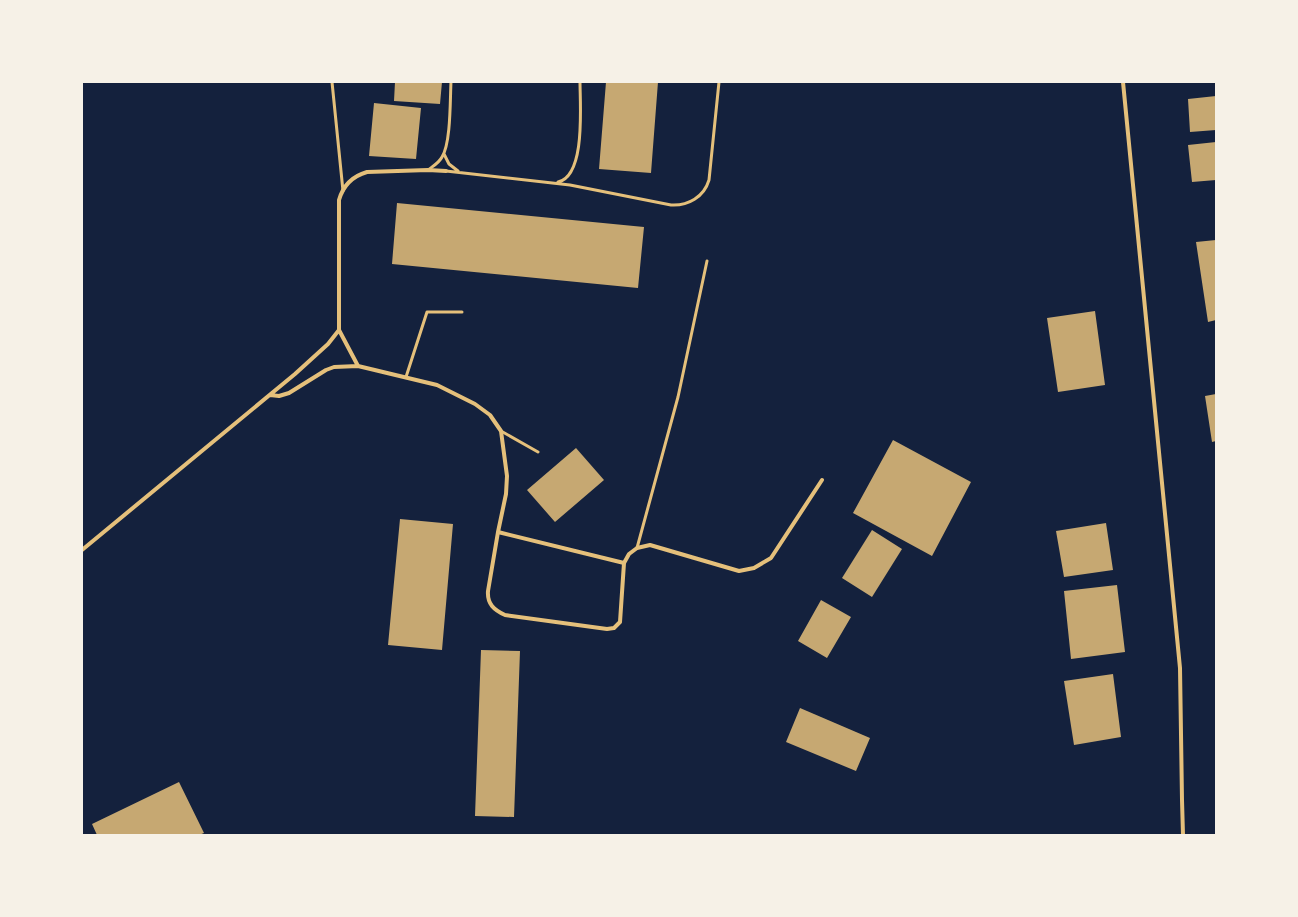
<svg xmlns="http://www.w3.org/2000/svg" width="1298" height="917" viewBox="0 0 1298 917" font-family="Rubik,sans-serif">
	<rect width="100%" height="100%" fill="#14213d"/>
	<path fill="#c6a872" d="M395,82H442L440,104L394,101Z
		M606,82H658L651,173L599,169Z
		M1216,96V130L1190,132L1188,99Z
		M374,103L421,108L416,159L369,156Z
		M1216,142V180L1192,182L1188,145Z
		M397,203L644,227L638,288L392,264Z
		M1216,240V320L1208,322L1196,242Z
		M1095,311L1105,385L1058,392L1047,318Z
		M1216,394V441L1212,442L1205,396Z
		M893,440L971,482L932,556L853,513Z
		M576,448L604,480L555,522L527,490Z
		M400,519L453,524L442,650L388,645Z
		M1106,523L1113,570L1064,577L1056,531Z
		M872,530L902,549L872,597L842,578Z
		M1117,585L1125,652L1071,659L1064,591Z
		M821,600L851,617L827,658L798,641Z
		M481,650L520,651L514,817L475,816Z
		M1113,674L1121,737L1074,745L1064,681Z
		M800,708L870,738L856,771L786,742Z
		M179,782L204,833L199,835H97L92,824Z"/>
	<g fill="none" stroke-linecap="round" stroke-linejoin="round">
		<path stroke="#e5c07b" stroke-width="3" d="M332,82L343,191
			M444,154L449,164L458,171
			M428,170C433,166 439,163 442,157C451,143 450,100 451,82
			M446,171L570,185L671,205C688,206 704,197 709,180L719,82
			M558,182C586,176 580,105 580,82
			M406,377L427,312H462
			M501,431L538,452
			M637,548L678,397L707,261"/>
		<path stroke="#e5c07b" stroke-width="4" d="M1123,82L1180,668L1182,800L1183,835
			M339,330L358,366
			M270,395L279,396L289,393L326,370L334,367L358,366L437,385L475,404L490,415L501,431L507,476L506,494L498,532L488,591C487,604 494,610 505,615L607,629L614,628L620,622L624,563L629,554L637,548L650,545L739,571L754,568L771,558L822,480
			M498,532L624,563
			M82,550L295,374L328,344L339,330V200C343,186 353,176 367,172L428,170L446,171"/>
	</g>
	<rect width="1298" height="917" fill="none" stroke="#f6f1e7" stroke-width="166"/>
</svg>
